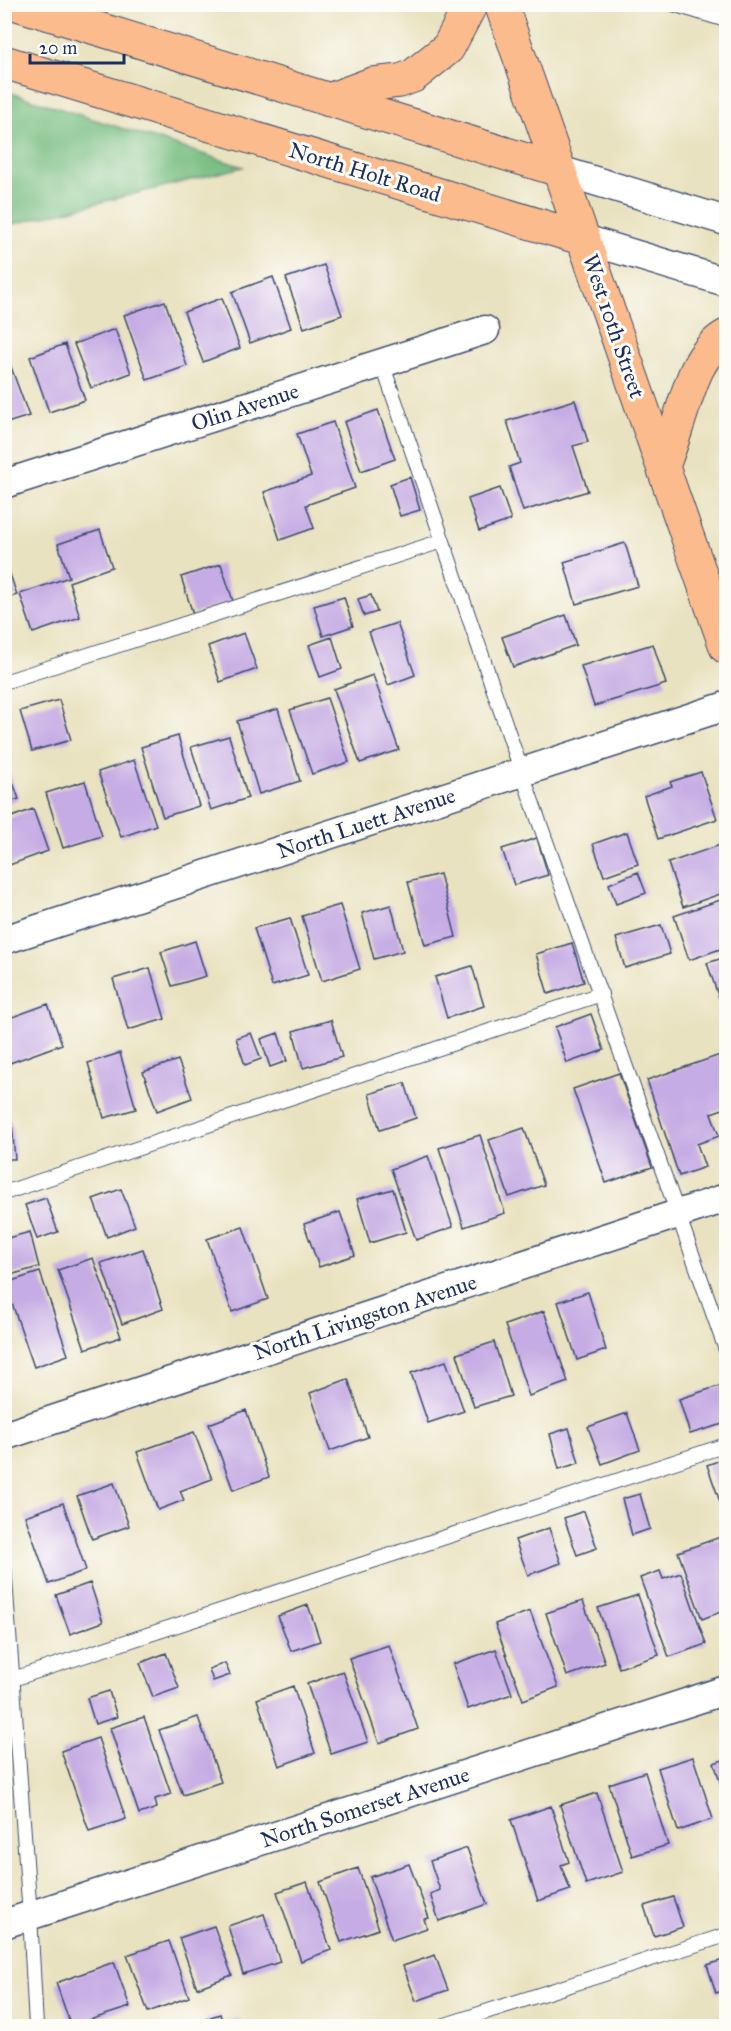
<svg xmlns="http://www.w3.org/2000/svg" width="731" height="2031" viewBox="0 0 731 2031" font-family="'IM FELL Great Primer',serif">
	<rect width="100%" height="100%" fill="#fdfcf7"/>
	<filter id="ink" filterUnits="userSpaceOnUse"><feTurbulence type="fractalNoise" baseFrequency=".0167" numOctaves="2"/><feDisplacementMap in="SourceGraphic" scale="12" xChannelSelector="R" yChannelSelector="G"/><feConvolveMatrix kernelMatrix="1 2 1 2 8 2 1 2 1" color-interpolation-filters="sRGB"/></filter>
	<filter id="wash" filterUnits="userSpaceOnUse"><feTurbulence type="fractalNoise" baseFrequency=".008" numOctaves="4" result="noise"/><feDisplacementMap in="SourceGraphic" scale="24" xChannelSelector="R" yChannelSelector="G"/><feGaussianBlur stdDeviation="1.35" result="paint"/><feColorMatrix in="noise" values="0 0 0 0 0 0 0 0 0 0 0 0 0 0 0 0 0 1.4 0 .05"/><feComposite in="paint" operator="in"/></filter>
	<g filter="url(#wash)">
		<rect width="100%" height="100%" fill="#e9e2c0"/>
		<path fill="#78be81" stroke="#4a7670" stroke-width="1.5" d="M4,91H5L243,167L5,226Z"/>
		<g id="blocks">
			<path fill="#c6ace4" d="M324,265L342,315L304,328L286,278Z
				M273,277L291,328L250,343L232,292Z
				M222,298L240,348L203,362L184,312Z
				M165,301L187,366L147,380L124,315Z
				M115,329L131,373L91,388L74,344Z
				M65,344L85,400L49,412L30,357Z
				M4,348L29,416L4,424Z
				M575,400L588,442L573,446L588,491L523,511L509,467L520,463L507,421Z
				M378,410L395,459L361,471L344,422Z
				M333,422L355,488L306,505L314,528L280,540L264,492L311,476L297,434Z
				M410,477L420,510L400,516L390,484Z
				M500,488L511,520L479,531L468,499Z
				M100,530L112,567L69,582L80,617L33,633L20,594L69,577L58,544Z
				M625,543L638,586L576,604L564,562Z
				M221,564L233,601L193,614L181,577Z
				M9,571L17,595L4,599V572Z
				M371,595L377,612L364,616L358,599Z
				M344,597L353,626L323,636L314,606Z
				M566,615L576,645L513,667L502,637Z
				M397,623L415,675L388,685L369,632Z
				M244,633L257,669L220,682L208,646Z
				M332,637L342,669L320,677L309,645Z
				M653,644L666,684L594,706L581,666Z
				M373,675L399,750L360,763L334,689Z
				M327,698L349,762L312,774L290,710Z
				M59,700L71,740L32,751L20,711Z
				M278,709L300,781L259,794L237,721Z
				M178,736L199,806L163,817L141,747Z
				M229,736L248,798L211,810L191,747Z
				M4,758L19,799L4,804Z
				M134,760L156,825L121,837L98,772Z
				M701,772L717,819L658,839L644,796L672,786L670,782Z
				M85,781L102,836L63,848L46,793Z
				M33,809L48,851L4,867V820Z
				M627,832L638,864L604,876L593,844Z
				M537,838L548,875L514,885L502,849Z
				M726,843V892L683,907L668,863Z
				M638,872L646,893L616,904L609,884Z
				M440,874L456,937L425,945L408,882Z
				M726,898V947L689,960L674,916Z
				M340,905L360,969L322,981L302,916Z
				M391,905L403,951L374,959L362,913Z
				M290,918L308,975L272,986L254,928Z
				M661,925L670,954L625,968L616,938Z
				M195,941L206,976L172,986L161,952Z
				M572,943L584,982L548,994L536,954Z
				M726,957V996L719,998L707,963Z
				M472,966L484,1006L447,1018L435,977Z
				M150,968L165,1019L128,1030L113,979Z
				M48,1004L62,1044L10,1063L4,1046V1020Z
				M591,1014L604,1050L567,1063L555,1027Z
				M331,1020L342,1057L303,1068L293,1031Z
				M251,1033L261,1059L245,1065L236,1038Z
				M278,1033L287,1061L270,1067L261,1039Z
				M120,1053L136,1109L104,1118L88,1063Z
				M726,1053V1108L711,1113L719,1136L697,1144L705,1167L679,1176L647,1080Z
				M178,1060L192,1098L157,1111L143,1072Z
				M619,1073L652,1167L606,1183L573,1089Z
				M405,1083L416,1118L380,1130L369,1094Z
				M12,1123L15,1159H4V1124Z
				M524,1128L544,1185L509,1197L489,1140Z
				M480,1135L505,1213L464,1227L439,1148Z
				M428,1156L453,1227L416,1240L391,1169Z
				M121,1189L135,1226L107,1237L93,1199Z
				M393,1189L406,1232L370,1243L357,1199Z
				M46,1198L58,1232L37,1239L25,1205Z
				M340,1212L355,1255L319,1267L304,1224Z
				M243,1227L268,1299L232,1312L207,1239Z
				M30,1232L39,1267L10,1275L4,1254V1239Z
				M143,1249L163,1309L122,1324L101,1263Z
				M93,1258L121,1337L85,1349L58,1270Z
				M40,1272L68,1355L34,1367L5,1283Z
				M588,1292L606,1350L577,1360L558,1302Z
				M544,1311L568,1382L529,1396L505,1325Z
				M494,1342L511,1396L474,1407L457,1354Z
				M446,1361L464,1411L428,1423L411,1373Z
				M348,1379L368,1437L330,1451L310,1393Z
				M722,1385L726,1398V1423L690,1434L679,1399Z
				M246,1410L269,1477L233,1490L209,1424Z
				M627,1413L640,1450L602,1464L588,1427Z
				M569,1428L579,1463L559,1469L550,1434Z
				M194,1432L212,1479L180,1491L184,1500L158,1510L137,1452Z
				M726,1458V1519L707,1465Z
				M114,1483L129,1526L92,1539L77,1496Z
				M640,1494L650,1529L632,1535L622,1499Z
				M63,1503L86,1570L49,1584L25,1516Z
				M584,1511L597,1548L577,1555L564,1518Z
				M549,1528L561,1563L528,1575L515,1540Z
				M726,1535V1610L702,1619L678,1552Z
				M660,1571L663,1579L681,1573L706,1644L669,1657L640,1578Z
				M90,1583L103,1622L70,1634L56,1595Z
				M638,1595L659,1655L619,1668L598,1608Z
				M583,1601L605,1663L567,1676L546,1613Z
				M308,1605L320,1641L291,1651L278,1616Z
				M530,1611L558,1687L523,1700L495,1624Z
				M389,1645L418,1729L379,1743L349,1658Z
				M496,1649L512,1694L468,1709L453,1664Z
				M166,1653L179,1688L153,1697L140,1663Z
				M225,1663L230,1675L213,1681L209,1669Z
				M343,1671L368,1742L331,1754L307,1684Z
				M293,1686L315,1753L279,1766L257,1699Z
				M109,1691L117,1717L95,1724L87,1698Z
				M144,1717L171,1794L155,1799L157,1808L139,1814L110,1728Z
				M198,1717L221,1782L183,1795L159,1730Z
				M98,1738L126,1819L89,1831L61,1751Z
				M693,1757L713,1819L678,1831L658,1768Z
				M726,1759V1799L714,1763Z
				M645,1772L668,1845L632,1856L609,1784Z
				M597,1793L623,1872L586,1884L560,1805Z
				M551,1806L569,1862L561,1865L570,1890L538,1901L511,1820Z
				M467,1848L487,1904L439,1921L430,1894L440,1890L430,1861Z
				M409,1864L429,1918L424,1919L427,1928L392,1940L370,1877Z
				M358,1868L379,1929L341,1942L320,1882Z
				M307,1882L331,1950L301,1961L277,1892Z
				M673,1897L683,1927L654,1936L644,1906Z
				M264,1914L280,1962L243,1974L228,1926Z
				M214,1926L232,1975L197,1988L179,1938Z
				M169,1941L189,1997L148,2012L127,1955Z
				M435,1955L448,1990L416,2001L403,1966Z
				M726,1959V1990L716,1993L707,1965Z
				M114,1962L130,2007L71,2026L56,1983Z
				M220,2014L223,2024L239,2018L242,2026H208L205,2019Z"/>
		</g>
	</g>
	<g filter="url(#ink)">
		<use href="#blocks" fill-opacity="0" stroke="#3a4a6d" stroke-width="1.5"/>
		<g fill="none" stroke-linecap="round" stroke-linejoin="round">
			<defs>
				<path id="lane" d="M673,4L726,20
					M382,363L530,796L726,1350
					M4,682L442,541
					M4,1193L601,994
					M4,1566L30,1915L36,2026
					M13,1679L726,1445
					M442,2026L726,1935"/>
				<path id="street" d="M559,170L726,221
					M584,239L726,282
					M4,484L485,330
					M4,940L726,706
					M4,1436L726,1198
					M4,1924L726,1690"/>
				<path id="primary" d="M17,4L559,170
					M501,4L726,647
					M4,62L584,239
					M329,100L372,84L400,81L413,76L448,48L471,4
					M663,466C668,453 673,439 677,426C688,395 695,354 726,336"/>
			</defs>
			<use href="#lane" stroke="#3a4a6d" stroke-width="16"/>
			<use href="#street" stroke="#3a4a6d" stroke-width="31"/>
			<use href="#primary" stroke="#3a4a6d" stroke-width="35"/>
			<use href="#lane" stroke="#fff" stroke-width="14"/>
			<use href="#street" stroke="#fff" stroke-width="28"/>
			<use href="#primary" stroke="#fbbb8c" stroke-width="33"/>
		</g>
	</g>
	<g text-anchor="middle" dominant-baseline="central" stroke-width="6" stroke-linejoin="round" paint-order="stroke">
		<g font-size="22" fill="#1b2f5e" stroke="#fdfcf7">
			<text transform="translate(365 172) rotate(17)">North Holt Road</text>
			<text transform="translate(614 326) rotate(71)">West 10th Street</text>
			<text transform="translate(245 407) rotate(-18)">Olin Avenue</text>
			<text transform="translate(366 823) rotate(-18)">North Luett Avenue</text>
			<text transform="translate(365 1317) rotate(-18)">North Livingston Avenue</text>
			<text transform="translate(365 1807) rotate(-18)">North Somerset Avenue</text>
		</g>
	</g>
	<rect width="731" height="2031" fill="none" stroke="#fdfcf7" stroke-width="24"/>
	<path d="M30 54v9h94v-9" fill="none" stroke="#1b2f5e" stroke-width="3"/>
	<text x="39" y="54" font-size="18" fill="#1b2f5e" stroke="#fdfcf7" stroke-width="4.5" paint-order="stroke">20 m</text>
</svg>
